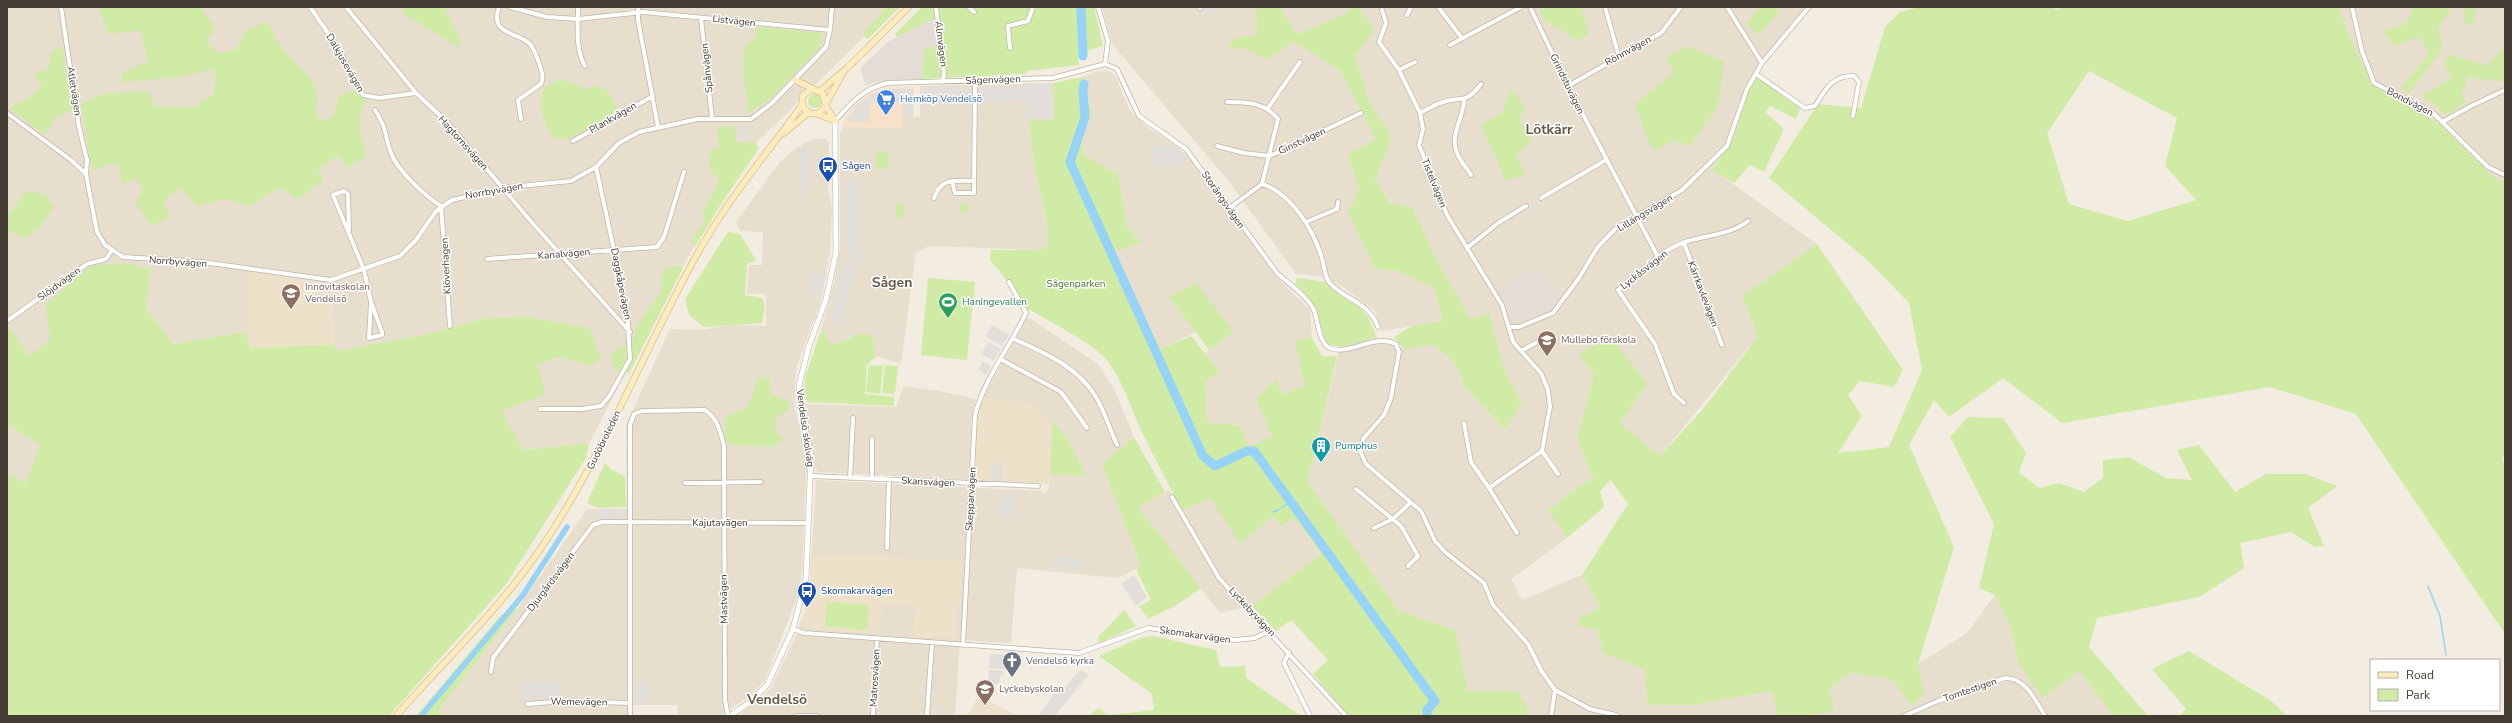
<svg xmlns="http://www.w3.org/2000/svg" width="2512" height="723" viewBox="0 0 2512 723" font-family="'Nunito Sans',sans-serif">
	<rect width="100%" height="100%" fill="#f2ece1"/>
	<path fill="#e7dece" d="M7,7H894L746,153L656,315L589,443L522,450L502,411L546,394L536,365L559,357L590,366V328L528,317L487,318L423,335L337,351L334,345L332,284L247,272L250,348L246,332L173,344L146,307L151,269L29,356L11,329L7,331Z
		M1102,7H1256L1257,36L1236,37L1226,50L1239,47L1269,59L1293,41L1340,71L1376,139L1347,155L1360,189L1375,269L1398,271L1435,288L1443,321L1382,331L1375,311L1342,286L1322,276L1296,274L1231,184L1113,45Z
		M1280,7H1351L1348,13L1297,34Z
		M1358,7H1806L1754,74L1757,77L1746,95L1735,136L1712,169L1817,244L1742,296L1758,336L1660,456L1620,423L1647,384L1609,335L1580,355L1594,375L1577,440L1593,477L1548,510L1567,538L1511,579L1522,600L1582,575L1600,607L1579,619L1598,631L1603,653L1645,670L1693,705L1772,691L1778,716H1526L1528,707L1516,691H1468L1455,630L1398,610L1308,482L1340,347L1377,337L1404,349L1433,345L1452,360L1461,374L1463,385L1505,430L1522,402L1506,374L1489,314L1471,319L1441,268L1375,180L1392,138L1369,101L1355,56L1373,30Z
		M2338,7H2505V180H2497L2438,123L2372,85L2349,35Z
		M1101,70L1110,72L1116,77L1130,111L1148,128L1169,141L1191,159L1275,275L1310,310L1312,338L1300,339L1302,361L1299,367L1306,385L1281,394L1276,380L1272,435L1249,449L1239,425L1207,423L1205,380L1220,372L1205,353L1234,332L1169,297L1196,332L1161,349L1112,251L1141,243L1127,226L1118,172L1111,171L1083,154L1082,125L1092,116L1083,77Z
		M1053,83L1054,120H1029L1034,164L1048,229V248L1040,250L929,246L916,253L901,364L876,356L874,339L849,337L841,343L832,344L826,338L825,331L821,330L834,283L840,246V133L843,127L902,128V116L920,117V86Z
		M812,139H826L829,142L828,188L832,209L830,253L821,301L797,365L795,384V408L807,456L802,571L798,595L765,680L751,695L720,716H678L677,705H628V716H444L439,710L518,608L587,509H627L626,425L670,329L703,330L730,325L766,326V294H747L749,265H762L763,232L740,231L736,222L780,162L795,149Z
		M1028,317L1098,364L1114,389L1134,437L1102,464L1141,567L1117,578L1017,568L1011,643L960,640L955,716H738L770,690L795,638L809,600L816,480L1039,491L1046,493L1050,484V474L1087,476L1066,436L1030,402L982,399Z
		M904,386L939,391L976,399L972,414L969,480L818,472L815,468L803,404L896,407Z
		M7,424L41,444L26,483L7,473Z
		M1169,490L1182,510L1210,498L1274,516L1283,527L1292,518L1298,522L1321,554L1252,606L1220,613L1138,507Z
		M1995,595L2012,631L2018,662L2080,670L2113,716H1808L1835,710L1829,689L1850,673L1891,679L1912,706L1923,692L1918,664L1967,633Z"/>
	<path fill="#f7e1c9" d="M890,87H914V117L902,116V128L843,127L844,120L855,105L868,95Z"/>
	<path fill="#e4ddd7" d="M935,18L939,44L924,50L922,79L876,82L865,86L861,67L889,41Z
		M1539,266L1559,301L1553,308L1516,321L1497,290Z"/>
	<path fill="#ede1c9" d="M247,272L332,284L334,345L250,348Z
		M982,399L1030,402L1052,422L1050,484L980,480L975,476L977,415Z
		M811,554L963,561L956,638L913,637L915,606L882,604L879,634L810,629L799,626L809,600Z
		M979,696L1018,716H967Z"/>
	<path fill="#cfeba5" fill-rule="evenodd" d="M109,7H204L201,9L216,28L206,40L216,53L236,50L247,30L268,22C272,30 276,40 281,47C297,67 325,81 315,110L321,121L333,117L340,95L353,91L361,95L366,102C353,121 362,136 366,156L347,168L338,156L318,169L323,180L299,199L279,188L250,206L226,199L197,206L181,188L164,200L169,218L152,226L135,202L143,191L136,178L123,184L117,162L92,170L81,104L102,94L148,91L155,106L192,108L213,95L216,78L213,69L181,77L121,82L122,73L149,61L140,30L108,34L99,9Z
		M406,7H444L461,41L458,47L402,13Z
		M887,7H900L868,39L862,35Z
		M922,7H1094L1103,46L1078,53L1079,65L1026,71L1025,74L922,79L924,50L939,44L935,18L897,37L895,34Z
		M1256,7H1280L1297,34L1348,13L1351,7H1358L1374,30L1355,56L1369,101L1392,138L1375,180L1392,204L1411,206L1441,268L1471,319L1489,313L1506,374L1522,402L1505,430L1463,385L1461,374L1452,360L1433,345L1404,349L1394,337L1412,326L1443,321L1434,288L1398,271L1375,269L1348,212L1360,189L1347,155L1376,139L1340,71L1293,41L1269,59L1239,47L1226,50L1236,37L1257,36Z
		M1539,7H1581L1589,35L1577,40L1544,20Z
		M1761,7H1774L1779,11L1759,35L1746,24Z
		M1920,7H2052L2058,11L2061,7H2338L2349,35L2372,85L2438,123L2497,180H2505V456L2502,457L2505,469V634L2356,414L2270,387L2062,423L2003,378L1949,417L1934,400L1909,445L1954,547L1918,664L1924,692L1913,707L1891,679L1850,673L1829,689L1835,710L1808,716H1778L1772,691L1693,705H1648L1645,670L1603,653L1598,631L1578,625V619L1600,607L1582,575L1628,504L1611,480L1600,491L1604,507L1567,538L1548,510L1593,477L1577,440L1594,375L1579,355L1609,334L1647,384L1620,423L1660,456L1705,407L1758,336L1742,296L1817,244L1903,370L1894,387L1860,381L1848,395L1862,416L1838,453L1889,447L1922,370L1909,303L1867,260L1769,178L1818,104L1861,108L1885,27L1900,12ZM2089,71L2177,118L2165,166L2196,200L2128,221L2069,204L2047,133Z
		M2414,7H2452L2438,28L2442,45L2440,52L2410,92L2400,89L2429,53L2419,37L2394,46L2383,31L2405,24Z
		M2465,7H2479L2475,10L2474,25L2464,22Z
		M756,27L823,33L819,49L768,101L749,113L743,71L745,46L756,38Z
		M62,45L72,110L56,117L45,135L9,108L32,96L42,87L34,74L49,69L51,53Z
		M1685,46L1724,61L1718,106L1690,146L1673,140L1655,151L1648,141L1635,104L1674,72L1665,58Z
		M2505,46V82L2469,77L2462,91L2465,104L2446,115L2422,96L2452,78L2444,65L2449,54L2487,66Z
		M1083,77L1092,116L1082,125L1083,154L1111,171L1118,172L1127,226L1142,243L1112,252L1161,349L1191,336L1220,372L1205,381L1207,423L1239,425L1249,448L1272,435L1256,399L1276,379L1282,394L1306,385L1299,367L1302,361L1295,350L1299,339L1312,338L1322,356H1337L1308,482L1398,610L1455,630L1468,691H1516L1528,707L1526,716H1349L1313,674L1328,660L1291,620L1276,631L1252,606L1321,554L1298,522L1292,518L1288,523L1284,524L1283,528L1274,516L1240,543L1210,498L1182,510C1169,485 1155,460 1143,434C1131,410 1124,382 1107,360C1094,344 1049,321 1030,310L1027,311L1015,290L990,260L991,250H1040L1048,247V228L1034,164L1029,120H1054L1053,83Z
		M1757,77L1800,108L1796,119L1770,106L1765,112L1784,129L1764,172L1750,165L1734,183L1712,170L1735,136L1746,95Z
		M560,79L578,85L585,90L597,85L606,90L619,110L568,139H554C543,120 537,109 544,88Z
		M1510,88L1525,107L1519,119L1531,142L1516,154L1525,175L1503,181L1502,172L1481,125L1503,112Z
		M808 101a7 7 0 1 1 14 0a7 7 0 1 1-14 0Z
		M735,126L736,143L754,141L759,148L721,204L696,245L690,243L705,221L702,214L720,178L711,173L709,151L719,148L718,127Z
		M876,152H889V169H876Z
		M26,191L44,194L54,207L42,225L25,238L7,230V217Z
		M899,203L906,205L902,220L896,219V205Z
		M960 208a5 5 0 1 1 10 0a5 5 0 1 1-10 0Z
		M728,232L740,234L756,260L747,264L745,295L762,298L765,306L762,323L704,327L689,315L685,299Z
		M124,263L151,269L146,307L173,344L246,332L250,348L334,345L337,351L423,335L487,318L528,317L590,328L601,359L590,366L559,357L537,365L546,394L502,411L523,450L589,443L586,458L506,584L389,716H7V473L26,483L40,445L7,424V331L11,329L29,356L50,340L46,304L91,266Z
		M676,265L683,268L629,374L614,369L610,356L621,347L633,342L635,329L662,290L660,277L665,270Z
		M928,278L975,282L967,360L921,355Z
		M1297,278L1327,282L1338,294L1359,307L1368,317L1377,337C1361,341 1340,352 1326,342C1319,319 1315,300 1295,284Z
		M1196,283L1234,332L1209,350L1169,297Z
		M821,330L825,331L826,338L832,344C844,342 853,336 865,333L874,339L876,356L867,365L865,394L894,397V406L808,402L804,398L805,378Z
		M869,365L883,366L880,394L866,392Z
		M885,365L898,366L895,394L882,393Z
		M769,377L771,395L789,401L788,411L775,418L776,432L783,439L774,447L733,445L726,441L724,422L726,417L748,407L758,378Z
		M1968,417L2003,418L2026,453L2019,472L2039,488L2059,483L2084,492L2103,478V460L2128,457L2166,478L2192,480L2177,450L2199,445L2235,492L2266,474H2305L2337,486L2308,508L2324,546L2315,547L2291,532L2240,543L2244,568L2199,597L2097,618L2089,647L2148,716H2113L2080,671L2042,698L2018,662L2012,631L1995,595L1979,588L1994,524L1950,437Z
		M1052,422L1066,436L1087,476L1050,474Z
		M1134,437L1165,492L1138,507L1201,588L1175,606L1148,619L1139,606L1151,600L1136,569L1141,566L1102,464Z
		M605,463L612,470L625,476L626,507L598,508L587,503Z
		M827,602L869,605L867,630L825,626Z
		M518,608L439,710L444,716H416L501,615Z
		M1124,610L1136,626L1099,643L1098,637Z
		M1153,636L1216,650L1220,667L1245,666L1246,678L1301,716H1090L1098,708L1109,715L1154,710L1152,694L1099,656L1140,638Z
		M2189,651L2271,701L2287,716H2179L2186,709L2152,669Z"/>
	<path fill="#e2deda" d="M1204,7H1217V14H1204Z
		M1025,84H1052V118H1025V101H980V88H1019Z
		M923,88H967L968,101H923Z
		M887,89H913V102H873L870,104L869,122H848L849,114H853L855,106L862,100L879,92H887Z
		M902,103H913V116H902Z
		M739,125H748V139H739Z
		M1169,144L1187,159L1178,166V170H1174L1173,166H1154L1149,148H1165Z
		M810,148L811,186H805L806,198H801L800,152Z
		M845,181H858L857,250L865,253V258L861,261L860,267L854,269L843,325L830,323L842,266L846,267L849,254V247H845Z
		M811,273L824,276L821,295L808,293Z
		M992,325L1009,335L1002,346L985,336Z
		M988,342L1001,349L994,361L981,354Z
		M982,361L991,366L986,375L979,370Z
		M991,463H1002V481H991Z
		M1005,490H1009V496H1013L1012,517L999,516V500L1005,496Z
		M596,510H622V521L596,520Z
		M1054,556L1081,559V568L1053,565Z
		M1134,575L1147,597L1136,606L1121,584Z
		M958,603H962L961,621L957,620Z
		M990,654L1005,655L1004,669L989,668Z
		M1081,669L1088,675L1055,716H1038L1058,689L1061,691Z
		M989,670L1004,671L1003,676H1000L999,685L988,683Z
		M636,681H649V703H636Z
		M521,684H561V698H521Z"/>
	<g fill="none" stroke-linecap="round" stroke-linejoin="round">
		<path stroke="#96d3f6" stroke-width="1.5" d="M1281,508L1290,502
			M1273,512L1279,510
			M2428,586L2440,616L2446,655"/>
		<path stroke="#96d3f6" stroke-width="5.5" d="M421,716L523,595L567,527"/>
		<path stroke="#96d3f6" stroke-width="9" d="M1081,7L1083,56
			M1084,84L1083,93L1085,117L1070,162L1203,456L1215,466L1247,451H1254L1435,701L1427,710V716"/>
		<defs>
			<path id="minor" d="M61,7L79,127L87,160L86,174
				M310,7L337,46L363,95L379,98L416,93
				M346,7L416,93L449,124L528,218L630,332
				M499,7C489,34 516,32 529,43C535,49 537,58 540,66C542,73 544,77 541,84L518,100L521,119
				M510,7L547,17L578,19L643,12L830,30
				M578,7C578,26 575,49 585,66
				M638,7V20L658,127
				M936,7L944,73L943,82
				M969,7L974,12
				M1098,7L1108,41L1105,64
				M1438,7L1462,38
				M1530,7L1568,86L1658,257
				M1605,7L1619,57
				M1727,7L1762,63
				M2352,7L2362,51L2374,83L2432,112L2488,167L2505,175
				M1200,8V7
				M1382,10L1386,23L1379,42L1399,70L1420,113L1423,129L1419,145L1447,215L1502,305L1513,342L1541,373L1548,390L1550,407L1542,451L1489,488L1471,462L1464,423
				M1407,15L1411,7
				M701,18L712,118
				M1450,45L1521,7
				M1010,48L1008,26L1028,21L1033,7
				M1399,70L1415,62
				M1756,74L1805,108L1815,106C1826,89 1832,75 1854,76L1859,82L1853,116
				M1568,86L1661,33L1681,7
				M1464,100C1464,117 1449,136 1457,153C1460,161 1467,168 1471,175
				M1227,102C1248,102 1263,102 1278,119L1262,184L1228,209
				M1268,108L1300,62
				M375,110C387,128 384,134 391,153C397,170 425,196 441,206L450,326
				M7,113L71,160L86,174L97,232L105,245L123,257L203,262L331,280L400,256L416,240L436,211L452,200L510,187L571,181L596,167L619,143L639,132L698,119H751L771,104L826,47L830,30L832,7
				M1420,113C1427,110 1433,105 1440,103C1462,95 1464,106 1481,84
				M835,121C851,103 863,89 887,83L1053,78L1105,64L1117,69L1139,116L1186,149L1277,273C1289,284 1306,295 1314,310C1318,321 1319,344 1330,348C1351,356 1373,333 1396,344L1399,352L1391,398L1384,415L1363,439L1361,453L1366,464L1421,511L1435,541L1445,552L1484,583L1493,605L1528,644L1542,672L1555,690L1590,709L1616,715
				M2444,121L2471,106L2505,90
				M573,141L653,96
				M1217,146L1244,153L1270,156L1361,113
				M952,181L955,193H974L975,81
				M1262,184C1291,193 1312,228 1321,255C1324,262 1324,275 1329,282C1341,298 1370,302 1378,327
				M934,198C941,177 956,181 974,181
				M1541,198L1606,160
				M1306,222L1337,209L1338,202
				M349,231L348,194L344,191L333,195L364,270L371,302L382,332V335L369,338L371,302
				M1684,243L1722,345
				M1467,248L1498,223L1526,206
				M487,259L657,247L664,237L684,172
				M7,321L87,264L106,259L112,250
				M1509,327H1519L1553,313L1579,278L1597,248L1615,229L1682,190L1727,146L1747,89L1762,63L1809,7
				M1014,339C1045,353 1078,367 1096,397C1105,412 1110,430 1117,445
				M1521,351L1550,335
				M1002,360L1061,392L1087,428
				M1684,403L1674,394L1655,344L1618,290C1638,274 1659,251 1685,242C1706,235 1730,235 1748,221
				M540,409H582L601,406L610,395L630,359L627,310L596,167
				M1542,451L1558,474
				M811,476L1038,486
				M850,478L853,418
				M872,479V439
				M685,483L761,482
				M1489,488L1517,533
				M1356,489L1401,526L1418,556L1408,566
				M1172,497L1219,578L1346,716
				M1374,528L1393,519L1411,502
				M887,548L889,480
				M793,629L804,633L1079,653L1148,628L1235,640L1255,638L1269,631
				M963,645L975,415C984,379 1010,347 1026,313L1009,282
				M1289,652L1284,663L1310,716
				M491,672L493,658L593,525L602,522L808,523
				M527,704L565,701L630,703
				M630,716V425L634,414L642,411L705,410C718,419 720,431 724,446L725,700L728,716
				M796,716H817
				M873,716L877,639
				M927,716L932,643
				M1551,716L1555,690
				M1904,716L1938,701L2005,678C2026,678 2035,700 2045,716"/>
			<path id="tertiary" d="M730,716L750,702L767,685L793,629L806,578L811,456L800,405L799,386L808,349L826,299L836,253L835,121"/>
			<path id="secondary" d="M795,80L823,94L826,106L818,114L808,113L802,105L803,95L811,90
				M820,91L846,69L909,7
				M827,102L843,73
				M826,106L835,121
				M818,114L835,121
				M784,133L808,113
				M396,716C446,659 503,606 545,542C604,453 643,353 694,260C724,204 765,156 802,105"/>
		</defs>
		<use href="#minor" stroke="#c1b6a6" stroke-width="5.5"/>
		<use href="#tertiary" stroke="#c1b6a6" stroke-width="6"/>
		<use href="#secondary" stroke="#d9c28e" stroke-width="7"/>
		<use href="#minor" stroke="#fff" stroke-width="4"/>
		<use href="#tertiary" stroke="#fff" stroke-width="5"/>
		<use href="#secondary" stroke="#ffecbe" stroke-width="5.5"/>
	</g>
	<defs>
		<symbol id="supermarket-pin" viewBox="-11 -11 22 30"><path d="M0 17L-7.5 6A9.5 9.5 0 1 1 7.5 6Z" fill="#3f7fe0" stroke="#fff"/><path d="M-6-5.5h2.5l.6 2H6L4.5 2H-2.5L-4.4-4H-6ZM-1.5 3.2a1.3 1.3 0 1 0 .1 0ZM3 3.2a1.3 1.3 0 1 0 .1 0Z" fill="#fff"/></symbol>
		<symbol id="bus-pin" viewBox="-11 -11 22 30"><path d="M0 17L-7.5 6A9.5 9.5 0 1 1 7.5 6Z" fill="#1a4fb4" stroke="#fff"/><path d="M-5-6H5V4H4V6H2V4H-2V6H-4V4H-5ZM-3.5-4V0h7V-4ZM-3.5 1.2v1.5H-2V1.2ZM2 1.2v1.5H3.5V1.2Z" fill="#fff"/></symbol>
		<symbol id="school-pin" viewBox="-11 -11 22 30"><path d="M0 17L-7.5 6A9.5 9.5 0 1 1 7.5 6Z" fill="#8d6e63" stroke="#fff"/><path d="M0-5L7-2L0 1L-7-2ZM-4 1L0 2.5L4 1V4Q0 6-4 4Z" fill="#fff"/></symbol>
		<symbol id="stadium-pin" viewBox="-11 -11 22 30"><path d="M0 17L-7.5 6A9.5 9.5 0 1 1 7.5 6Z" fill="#2e9e5b" stroke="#fff"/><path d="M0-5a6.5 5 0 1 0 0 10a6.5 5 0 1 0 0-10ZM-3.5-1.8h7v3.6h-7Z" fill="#fff"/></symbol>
		<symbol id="building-pin" viewBox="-11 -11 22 30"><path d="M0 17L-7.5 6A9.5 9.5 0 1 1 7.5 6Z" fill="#0f9aa8" stroke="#fff"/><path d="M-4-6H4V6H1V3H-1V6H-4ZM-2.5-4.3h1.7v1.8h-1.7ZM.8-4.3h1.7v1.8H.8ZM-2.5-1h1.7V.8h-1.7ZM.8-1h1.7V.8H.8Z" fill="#fff"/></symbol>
		<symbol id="church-pin" viewBox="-11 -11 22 30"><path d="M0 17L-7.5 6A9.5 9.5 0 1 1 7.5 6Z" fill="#6b7280" stroke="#fff"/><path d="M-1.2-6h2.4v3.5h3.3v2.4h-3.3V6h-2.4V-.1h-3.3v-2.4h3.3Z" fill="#fff"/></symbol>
	</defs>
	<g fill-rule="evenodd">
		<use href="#supermarket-pin" x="875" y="88" width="22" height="30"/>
		<use href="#bus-pin" x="817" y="155" width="22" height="30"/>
		<use href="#school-pin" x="280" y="282" width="22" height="30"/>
		<use href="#stadium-pin" x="937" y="291" width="22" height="30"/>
		<use href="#school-pin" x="1536" y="329" width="22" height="30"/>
		<use href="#building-pin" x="1310" y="435" width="22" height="30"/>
		<use href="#bus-pin" x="796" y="580" width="22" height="30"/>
		<use href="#church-pin" x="1001" y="650" width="22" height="30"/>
		<use href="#school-pin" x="974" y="678" width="22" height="30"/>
	</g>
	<g text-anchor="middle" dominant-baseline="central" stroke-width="3" stroke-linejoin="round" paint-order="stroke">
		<g font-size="10" fill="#443c32" stroke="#fff">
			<text transform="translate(734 21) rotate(6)">Listvägen</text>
			<text transform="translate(941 44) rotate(83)">Almvägen</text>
			<text transform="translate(1628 51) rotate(-29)">Rönnvägen</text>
			<text transform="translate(345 63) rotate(60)">Dalkjusevägen</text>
			<text transform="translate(707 68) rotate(-96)">Spånvägen</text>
			<text transform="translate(993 80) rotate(-2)">Sågenvägen</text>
			<text transform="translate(1567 84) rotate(64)">Grindstuvägen</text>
			<text transform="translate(74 91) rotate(81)">Atletvägen</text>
			<text transform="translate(2410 102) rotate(27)">Bondvägen</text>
			<text transform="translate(613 118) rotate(-30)">Plankvägen</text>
			<text transform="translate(1302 141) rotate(-25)">Ginstvägen</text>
			<text transform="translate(463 143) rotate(48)">Hagtornsvägen</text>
			<text transform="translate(1434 183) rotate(68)">Tistelvägen</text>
			<text transform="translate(494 191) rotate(-10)">Norrbyvägen</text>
			<text transform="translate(1223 200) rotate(55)">Storängsvägen</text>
			<text transform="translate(1645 213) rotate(-31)">Lillängsvägen</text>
			<text transform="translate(564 254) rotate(-5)">Kanalvägen</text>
			<text transform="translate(178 262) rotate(4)">Norrbyvägen</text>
			<text transform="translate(446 266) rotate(-93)">Klöverhagen</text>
			<text transform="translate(1644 270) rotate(-38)">Lyckåsvägen</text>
			<text transform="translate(59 284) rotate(-36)">Slöjdvägen</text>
			<text transform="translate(621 284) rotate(79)">Daggkåpevägen</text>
			<text transform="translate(1703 294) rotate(69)">Kärrkavlevägen</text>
			<text transform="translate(805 428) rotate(82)">Vendelsö skolväg</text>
			<text transform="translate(604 440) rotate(-64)">Gudöbroleden</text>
			<text transform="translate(928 482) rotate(3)">Skansvägen</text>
			<text transform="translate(971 499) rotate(-87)">Skepparvägen</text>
			<text x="720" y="523">Kajutavägen</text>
			<text transform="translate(551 582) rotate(-53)">Djurgårdsvägen</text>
			<text transform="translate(724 599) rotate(-91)">Mastvägen</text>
			<text transform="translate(1252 612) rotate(47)">Lyckebyvägen</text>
			<text transform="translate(1195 635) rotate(8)">Skomakarvägen</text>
			<text transform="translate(875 678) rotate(-87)">Matrosvägen</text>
			<text transform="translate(1970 690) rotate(-19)">Tomtestigen</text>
			<text transform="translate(579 702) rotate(1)">Wemevägen</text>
		</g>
		<g font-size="10" fill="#366cbe" stroke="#fff" text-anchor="start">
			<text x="900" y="99">Hemköp Vendelsö</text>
		</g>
		<g font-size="10" fill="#164399" stroke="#fff" text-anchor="start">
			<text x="842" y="166">Sågen</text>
			<text x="821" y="591">Skomakarvägen</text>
		</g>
		<g font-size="10" fill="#477921" stroke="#fff">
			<text x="1076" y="284">Sågenparken</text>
		</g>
		<g font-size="10" fill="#785e54" stroke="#fff" text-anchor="start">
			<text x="305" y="287">Innovitaskolan<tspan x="305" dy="12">Vendelsö</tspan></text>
			<text x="1561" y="340">Mullebo förskola</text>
			<text x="999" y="689">Lyckebyskolan</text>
		</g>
		<g font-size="10" fill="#27864d" stroke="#fff" text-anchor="start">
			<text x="962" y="302">Haningevallen</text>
		</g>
		<g font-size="10" fill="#0d838f" stroke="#fff" text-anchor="start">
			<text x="1335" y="446">Pumphus</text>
		</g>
		<g font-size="10" fill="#5b616d" stroke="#fff" text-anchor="start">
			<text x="1026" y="661">Vendelsö kyrka</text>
		</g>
		<g font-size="14" font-weight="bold" fill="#675948" stroke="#fff">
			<text x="1549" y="129">Lötkärr</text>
			<text x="892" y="282">Sågen</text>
			<text x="777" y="699">Vendelsö</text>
		</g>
	</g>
	<rect width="2512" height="723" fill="none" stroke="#443c32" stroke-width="16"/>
	<rect x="2370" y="659" width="130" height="52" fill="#ffffff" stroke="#b4b1ad"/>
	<rect x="2378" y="672" width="20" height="6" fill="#ffecbe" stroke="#b4b1ad"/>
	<text x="2406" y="679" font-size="12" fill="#443c32">Road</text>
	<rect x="2378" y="689" width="20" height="12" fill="#cfeba5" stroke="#b4b1ad"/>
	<text x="2406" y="699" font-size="12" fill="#443c32">Park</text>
</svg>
